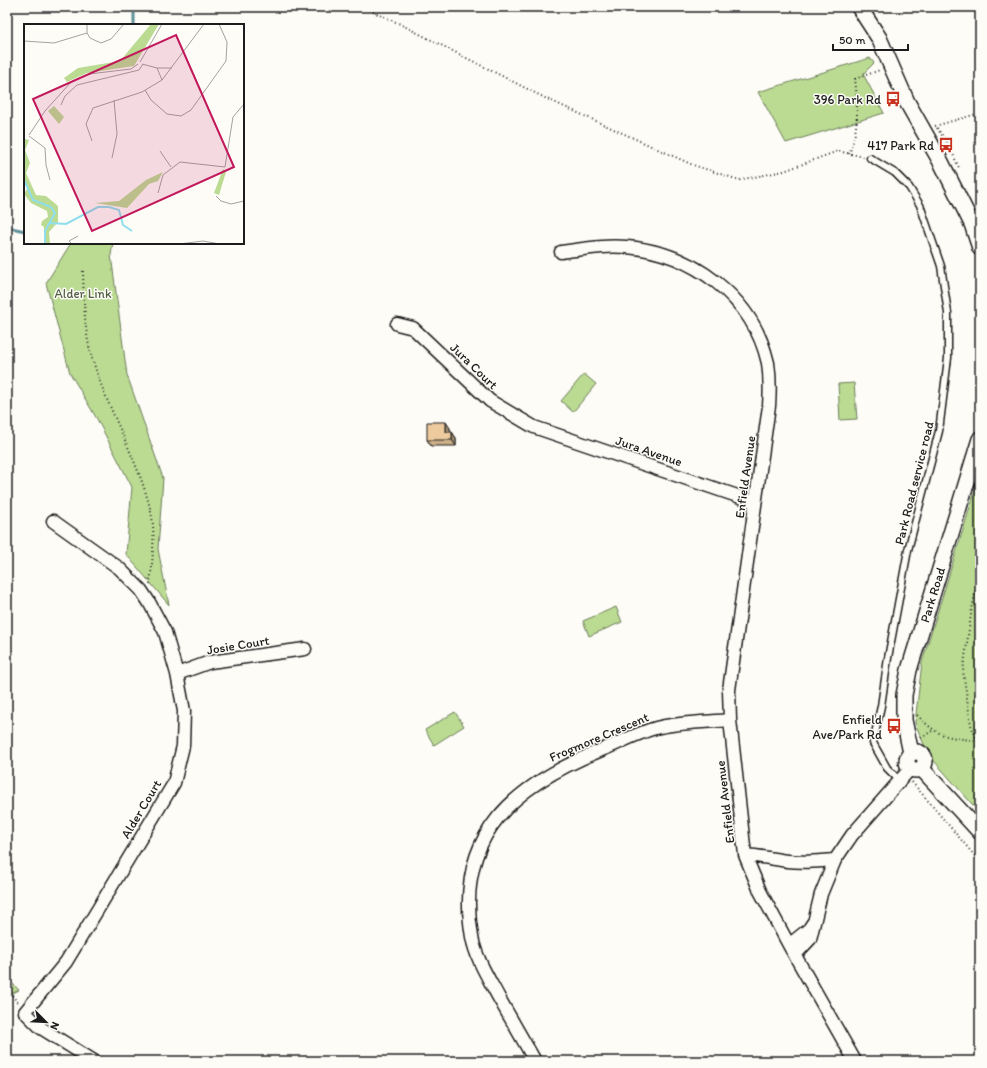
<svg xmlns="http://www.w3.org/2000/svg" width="987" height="1068" viewBox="0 0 987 1068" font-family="Itim,sans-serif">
	<rect width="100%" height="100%" fill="#fdfcf7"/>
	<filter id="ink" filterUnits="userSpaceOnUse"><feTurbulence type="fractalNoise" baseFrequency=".025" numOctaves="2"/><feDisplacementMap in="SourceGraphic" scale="8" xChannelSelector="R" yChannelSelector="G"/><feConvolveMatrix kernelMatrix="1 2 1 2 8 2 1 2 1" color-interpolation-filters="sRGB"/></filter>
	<g filter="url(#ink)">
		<path fill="#bbdb93" stroke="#6c7c58" d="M870,58L874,63L863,74L884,113L786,143L758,92Z
			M71,243H113L111,255L127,375L163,478L158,549L169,605L126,554L132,487L97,419L70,373L46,283Z
			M584,374L596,384L573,412L561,401Z
			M854,383L857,419L840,420L838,384Z
			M980,475V813L928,754L915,723L922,662Z
			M616,607L622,622L589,636L583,621Z
			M455,712L464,726L434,745L425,730Z
			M7,978L19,990L7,996Z"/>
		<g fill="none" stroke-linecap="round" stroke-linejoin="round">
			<path stroke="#619099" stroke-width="3" d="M134,25V7
				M7,227L25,231"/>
			<defs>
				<path id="service" d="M870,158L895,173L909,187L920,205L941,266L948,313V358L939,431L908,550L888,658L881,706L873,743L887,768L899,780"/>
				<path id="minor" d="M561,252C583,249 605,245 627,247C693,253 753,297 768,363C770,377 770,392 769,406L729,690L730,720L745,855L760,891L789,945L855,1061
					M397,324L413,328L490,401L534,427L755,502
					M53,521L119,568L141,590L149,602L165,632L177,674L184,711L183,746L174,783L66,962L25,1012L41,1028L94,1061
					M177,674L210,662L305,649
					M745,855C760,856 773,859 788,861C804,863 819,861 835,860
					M789,945L809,929L813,923
					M795,955L810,939L821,894L835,860L852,835L910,769
					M535,1061C523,1040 511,1019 499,998C489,979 476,959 472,937C454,833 516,784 604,749C622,742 641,731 660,727C683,722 707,722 730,720"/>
				<g id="tertiary">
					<path d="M859,7L879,38L907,102L941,162L972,224L980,248"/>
					<circle cx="916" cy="761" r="9"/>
					<path id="s1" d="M911,753L904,720V695L909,670L980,439"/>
					<path d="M922,769L980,832"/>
				</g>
			</defs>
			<use href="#service" stroke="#1c1c1c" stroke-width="9"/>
			<use href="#minor" stroke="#1c1c1c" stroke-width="15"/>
			<use href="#tertiary" stroke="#1c1c1c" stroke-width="18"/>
			<path stroke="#1c1c1c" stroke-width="2" stroke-dasharray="1 3" stroke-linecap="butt" d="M362,7L398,23L545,98L693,165L739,180L784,171L838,151L864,157
				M935,126L980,113
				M937,128L949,145L959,168
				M849,154C859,129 858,105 855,79L880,70
				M83,271C84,303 84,337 95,367C111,417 139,461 151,512C156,533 152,563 150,585
				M917,715C941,739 945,736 977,741L980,743
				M921,738L932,731
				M977,741L971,725L963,671L972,608L980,572
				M898,765L899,756
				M912,782L980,862
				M7,989L19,1004"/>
			<use href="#service" stroke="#fdfcf7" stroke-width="6"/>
			<use href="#minor" stroke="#fdfcf7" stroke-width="12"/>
			<use href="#tertiary" stroke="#fdfcf7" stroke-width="15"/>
		</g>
		<path fill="#ccaf88" stroke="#1c1c1c" d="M450,428V432H452L456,438V446H431L427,440Z"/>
		<path fill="#a68e6f" stroke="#1c1c1c" d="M446,422L450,428V438L446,432Z
			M452,432L456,438V446L452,440Z"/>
		<path fill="#edcb9e" stroke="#1c1c1c" d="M427,422H446V432H452V440H427Z"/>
	</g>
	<defs>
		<symbol id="bus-bare" viewBox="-9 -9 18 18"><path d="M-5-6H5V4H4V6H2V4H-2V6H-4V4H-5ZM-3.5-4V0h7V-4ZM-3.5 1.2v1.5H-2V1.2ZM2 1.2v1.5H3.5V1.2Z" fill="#c8321e" stroke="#fdfcf7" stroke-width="2.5" paint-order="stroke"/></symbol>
	</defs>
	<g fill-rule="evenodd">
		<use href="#bus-bare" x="882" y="88" width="22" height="22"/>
		<use href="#bus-bare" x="935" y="134" width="22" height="22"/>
		<use href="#bus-bare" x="883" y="715" width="22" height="22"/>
	</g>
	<g text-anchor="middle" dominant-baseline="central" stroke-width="3" stroke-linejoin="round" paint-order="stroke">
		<g font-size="13" fill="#1c1c1c" stroke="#fdfcf7" text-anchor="end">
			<text x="881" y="99">396 Park Rd</text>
			<text x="934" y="145">417 Park Rd</text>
			<text x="882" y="719">Enfield<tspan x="882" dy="15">Ave/Park Rd</tspan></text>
		</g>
		<g font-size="13" fill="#545f46" stroke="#fdfcf7">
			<text x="83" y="293">Alder Link</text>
		</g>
		<g font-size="13" fill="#1c1c1c" stroke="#fdfcf7">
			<text transform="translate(474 366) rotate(44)">Jura Court</text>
			<text transform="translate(649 451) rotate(19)">Jura Avenue</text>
			<text transform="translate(745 477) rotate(-82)">Enfield Avenue</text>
			<text transform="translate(914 483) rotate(-76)">Park Road service road</text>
			<text stroke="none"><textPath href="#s1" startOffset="163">Park Road</textPath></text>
			<text transform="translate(238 645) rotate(-9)">Josie Court</text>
			<text transform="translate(599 737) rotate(-23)">Frogmore Crescent</text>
			<text transform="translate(725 802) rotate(-97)">Enfield Avenue</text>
			<text transform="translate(141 809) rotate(-59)">Alder Court</text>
		</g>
	</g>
	<g transform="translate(24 24)">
		<rect width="220" height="220" fill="#fdfcf7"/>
		<path d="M127,0H135L110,42L63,49L43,58L40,54L54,44L96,37ZM30,82L40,93L35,100L24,87ZM1,115L5,116L1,126L6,139L2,149L12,171L22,172L34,182V198L25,208L26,220H20V203L17,201L18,197L24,193L23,187L7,179L0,170L4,163L0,156ZM199,145L202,148L195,171L190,169ZM139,148L134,157L125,160L103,184L71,179L95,177L122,156Z" fill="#bbdb93"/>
		<path fill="none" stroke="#8fdeed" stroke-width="2" d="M0,156L9,176L27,183L31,189L21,207V220M26,199L42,200L74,183H85L95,186L99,201L108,207"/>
		<path fill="none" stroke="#a3a29f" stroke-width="1" d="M63,0V9L66,14L77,19L87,15L100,0M0,17L30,19L63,9M116,38L138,0M118,40L133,44H148M133,44L138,56M121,66L127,76L143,90L157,92L167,86L202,37L203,18L195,0M37,81L41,72L53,61L115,46L119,40M5,111L21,87L48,57L65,50L107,45L114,40M5,112L21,124L22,141L26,156M68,117L62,100L69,84L118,68L138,56L180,0M136,127L147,143M88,134L93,110L90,76M134,169L139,151L156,138L201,143L209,93L220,80M192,172L197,177L207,180L220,177M48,220L45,217L54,212M155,220L179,217L196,220"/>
		<path fill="#c2185b" fill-opacity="0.15" stroke="#c2185b" stroke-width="2" d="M152,11L210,143L68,207L9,75Z"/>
		<rect width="220" height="220" fill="none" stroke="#1c1c1c" stroke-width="2"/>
	</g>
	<rect width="987" height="1068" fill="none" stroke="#fdfcf7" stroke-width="24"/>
	<rect x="12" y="12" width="963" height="1044" fill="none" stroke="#1c1c1c" stroke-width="1.5" filter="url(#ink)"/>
	<g transform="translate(46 1022) rotate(114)" stroke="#fdfcf7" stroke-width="3" paint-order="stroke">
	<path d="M0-3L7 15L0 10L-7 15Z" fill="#1c1c1c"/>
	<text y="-6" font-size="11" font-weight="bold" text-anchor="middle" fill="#1c1c1c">N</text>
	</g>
	<path d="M833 44v6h75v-6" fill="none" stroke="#1c1c1c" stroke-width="2"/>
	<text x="839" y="44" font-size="12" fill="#1c1c1c" stroke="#fdfcf7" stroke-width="3" paint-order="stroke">50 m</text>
</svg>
